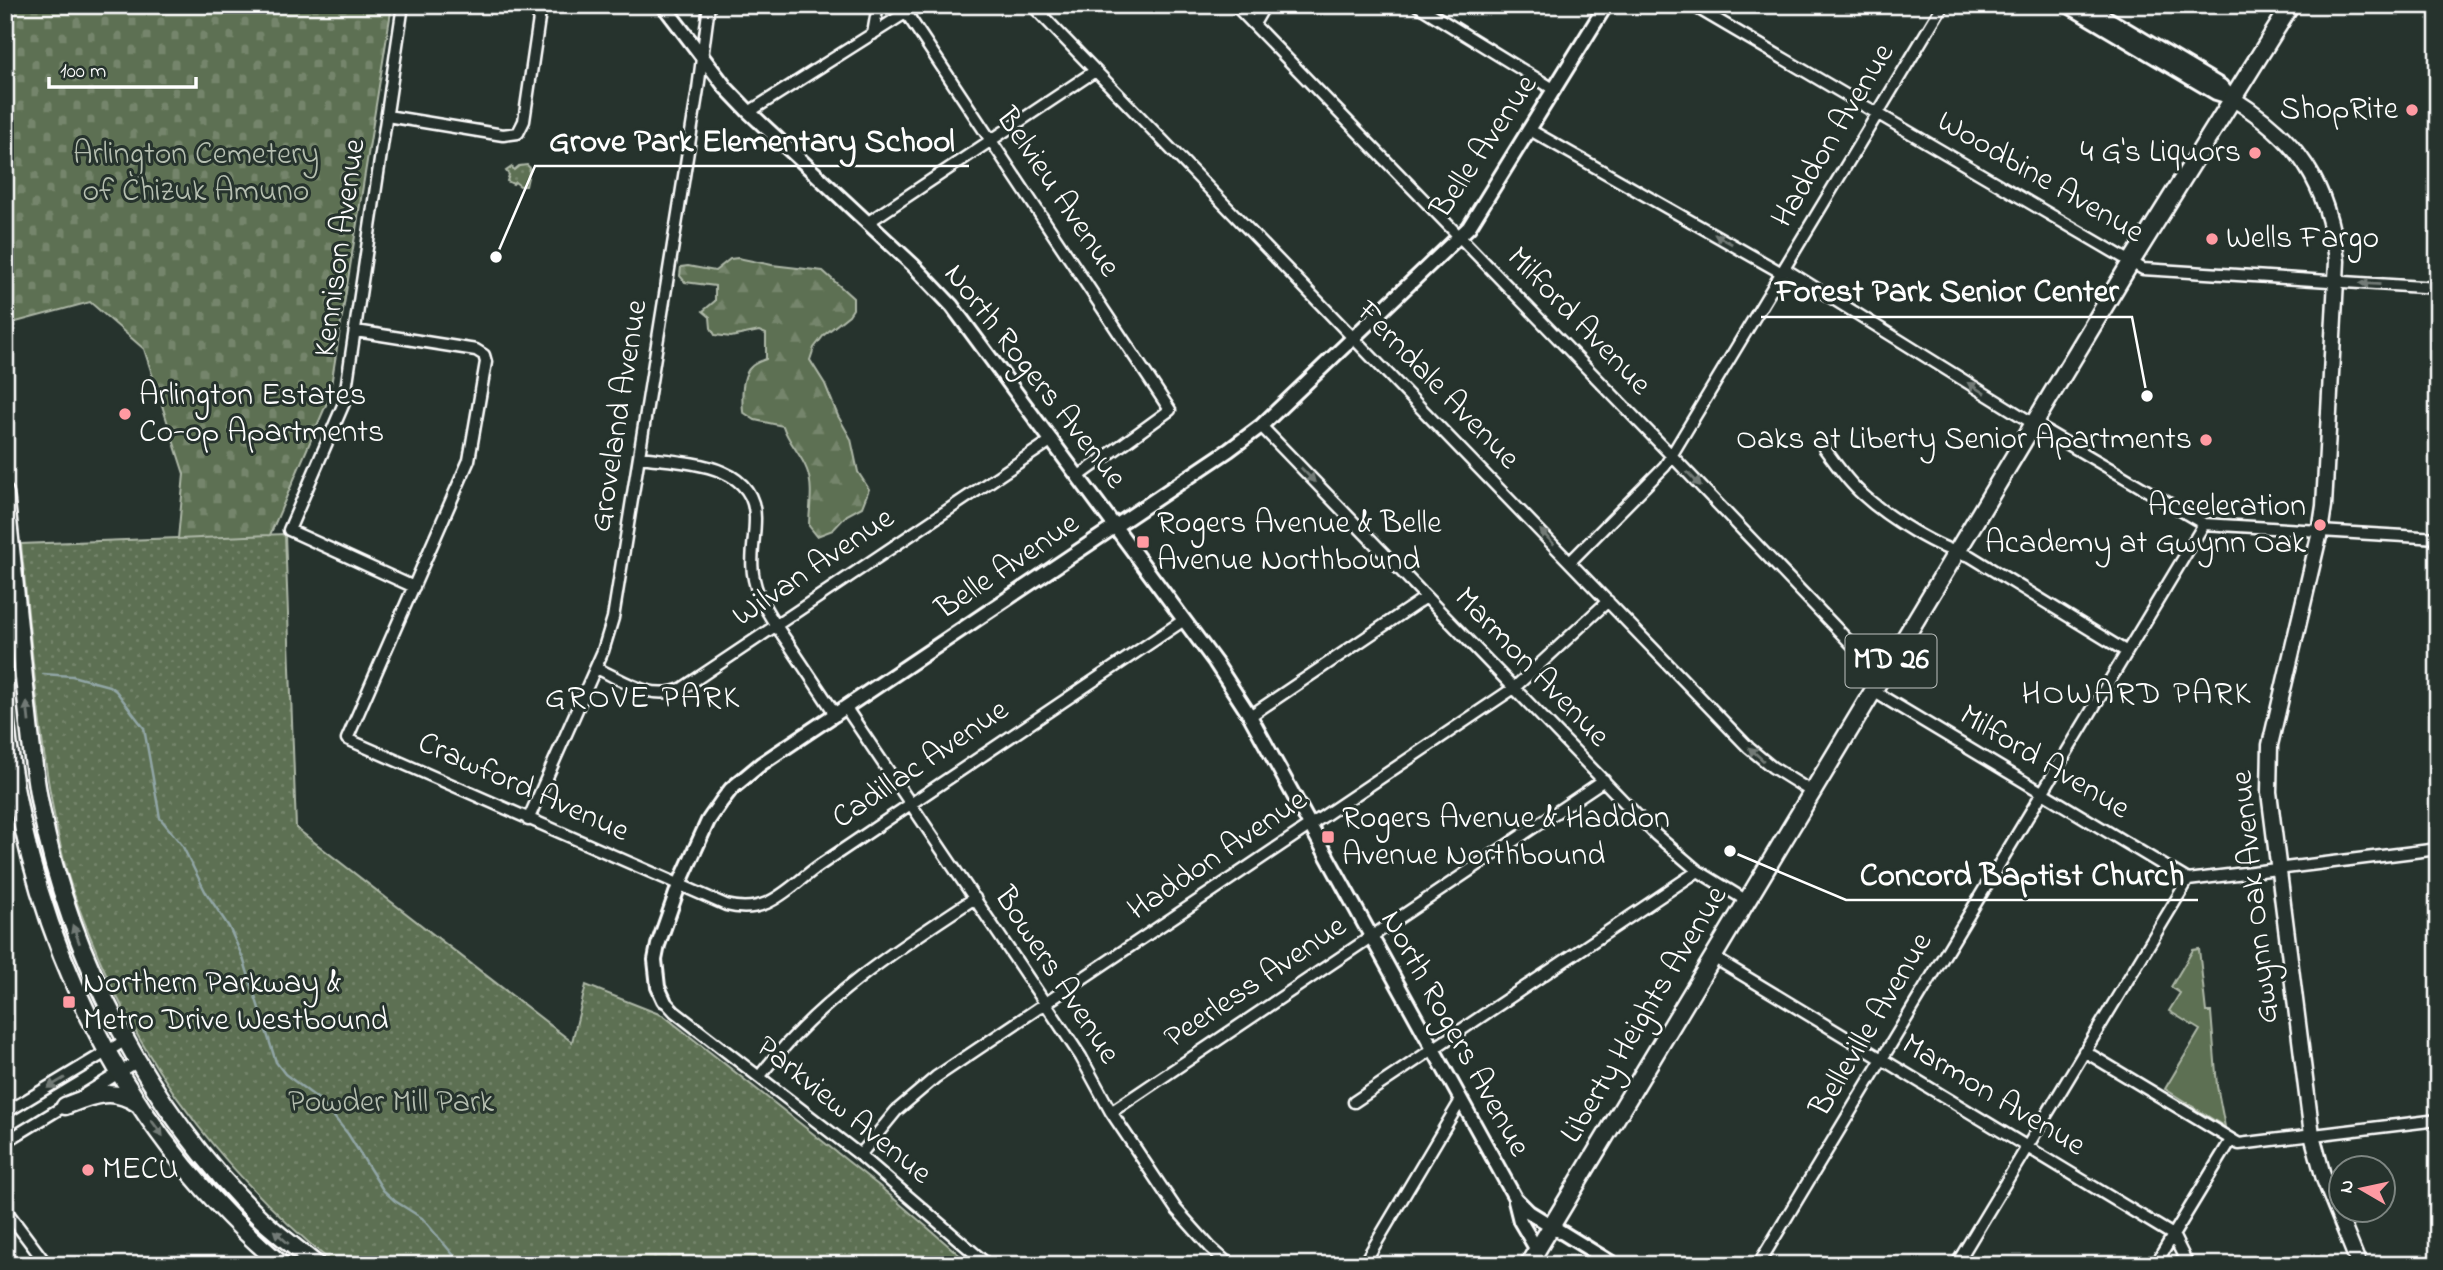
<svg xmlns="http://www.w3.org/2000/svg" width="2443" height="1270" viewBox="0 0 2443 1270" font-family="'Indie Flower',sans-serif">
	<defs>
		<pattern id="grass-dots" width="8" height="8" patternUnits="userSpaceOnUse" patternTransform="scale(1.75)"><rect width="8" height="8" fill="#5d7052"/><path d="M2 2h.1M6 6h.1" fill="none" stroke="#75856c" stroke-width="1.8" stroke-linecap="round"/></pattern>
		<pattern id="forest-firs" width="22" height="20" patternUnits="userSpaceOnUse" patternTransform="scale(1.75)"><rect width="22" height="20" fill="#5d7052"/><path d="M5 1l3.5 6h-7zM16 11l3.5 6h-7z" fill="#75856c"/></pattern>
		<pattern id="cemetery-stones" width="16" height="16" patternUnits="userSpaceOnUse" patternTransform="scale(1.75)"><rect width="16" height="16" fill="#5d7052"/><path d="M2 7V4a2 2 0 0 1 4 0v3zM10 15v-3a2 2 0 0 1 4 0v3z" fill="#75856c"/></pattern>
	</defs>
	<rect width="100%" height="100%" fill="#26332d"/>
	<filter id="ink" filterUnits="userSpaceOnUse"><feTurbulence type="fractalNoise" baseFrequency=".0143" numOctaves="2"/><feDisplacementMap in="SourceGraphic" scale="14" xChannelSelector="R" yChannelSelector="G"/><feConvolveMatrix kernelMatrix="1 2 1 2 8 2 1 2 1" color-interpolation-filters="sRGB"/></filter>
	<g filter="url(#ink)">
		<path fill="url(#grass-dots)" stroke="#aeb8a8" stroke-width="2" d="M527,165L530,168L526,186H520L515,182L513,184L507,181L509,175L506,171L512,167L514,170L519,166Z
			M285,534L296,828L572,1042L586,985L664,1016L878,1185L971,1265H335C230,1178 153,1083 99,958C85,924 70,889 62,853C39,752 32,647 21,544Z"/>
		<path fill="url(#forest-firs)" stroke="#aeb8a8" stroke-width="2" d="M738,258L772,265L823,271L853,298V309L849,315L824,335L814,348L810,360L825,384L838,416L851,439L858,472L869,489L862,507L847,515L833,530L817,536L809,526C809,509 814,488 807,470C801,454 788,442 783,426L755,420L743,412C742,400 741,376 751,367C754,363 761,361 766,359V334L759,331L731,337L715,335L711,328L710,317L703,311L715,301V286L685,282L680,276L681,267L688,266L715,271L730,259Z"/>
		<path fill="url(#cemetery-stones)" stroke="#aeb8a8" stroke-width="2" d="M5,5H392L329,398L270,535L178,539L184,474L144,349L90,302L5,325Z"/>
		<path fill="#5d7052" stroke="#aeb8a8" stroke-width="2" d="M2199,949L2206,1012H2211L2217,1086L2225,1127L2165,1089L2200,1030L2169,1011L2180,993L2171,987L2193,950Z"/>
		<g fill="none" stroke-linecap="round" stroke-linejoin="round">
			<path stroke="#91a6a6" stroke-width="2.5" d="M43,674L72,676L109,686L116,691L144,728L160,818L182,845L205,891L229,927L243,958L276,1062L285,1074L321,1101L348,1134L383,1190L395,1201L422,1218L462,1265"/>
			<defs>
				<path id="minor" d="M403,5L344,403L289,530L414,587
					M901,5L1170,410L1079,476
					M1032,5L1749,748L1772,767L1812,792
					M1235,5L1672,456L1882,676
					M1417,5L1555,90
					M1692,5L2143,269L2438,288
					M1254,24L1265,5
					M873,34L878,5
					M749,112L918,5
					M387,116L503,135L518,133L524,121L541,5
					M1530,130L1782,273
					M867,223L1095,71
					M1785,269L2034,424L2204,524L2438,538
					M356,331L476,350L484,355L486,362L469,460L347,739L726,905C769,916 787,888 820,865L1184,620
					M1261,426L1656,835L1698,871L1747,901
					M1824,448C1836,464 1847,481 1862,494C1887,517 1937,549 1970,556L2127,652
					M640,457C681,463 755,461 755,518C755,546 747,564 758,593C765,611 777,627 788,643C804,667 820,691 836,715
					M1570,562L1665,466L1943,5
					M596,668C625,681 651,702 683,688L1052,440
					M1873,691L2188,880L2438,849
					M846,708L1045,1003L1081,1057L1111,1112L1176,1209L1210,1247L1230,1265
					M1250,716L1426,597
					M528,820L603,651L613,618L698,89L709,5
					M1713,957L2173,1235L2188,1265
					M664,1000L675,1012L860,1155L988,1265
					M2084,1051L2239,1144L2438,1120
					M759,1077C817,1001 895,950 975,898
					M85,1094L138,1061
					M1354,1102L1698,871
					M1111,1112L1604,780
					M5,1113L126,1040
					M5,1142L69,1103
					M860,1155L896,1111L936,1077L1514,688L1608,601
					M5,1209L47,1265
					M1363,1265L1461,1100
					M1758,1265L2204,524
					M1956,1265L2188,880
					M2155,1265L2231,1140"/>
				<path id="tertiary" d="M663,5L726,88L749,112L913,265L952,306L1215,662L1250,716L1515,1198L1529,1212L1615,1265
					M2067,5L2216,93L2232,98
					M2085,5L2221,86L2229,95
					M664,1000L658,987L655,960L658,945L679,885L708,821L721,802L731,789L761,764L1229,450L1261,426L1469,227L1606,5
					M1515,1201L1520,1221L1537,1250"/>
				<path id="secondary" d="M2232,98C2299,140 2328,183 2337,261L2324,506L2320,532L2270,745L2269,792L2312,1135L2324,1179L2359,1265"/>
				<path id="primary" d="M5,493C12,555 18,616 24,678C29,721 32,766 41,809C70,959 150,1111 260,1218C278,1235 298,1249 317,1265
					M5,714C26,927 116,1125 282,1265
					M65,1106C91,1096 112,1086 138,1104
					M1528,1265L2131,262L2291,5"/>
			</defs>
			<use href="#minor" stroke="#fff" stroke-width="15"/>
			<use href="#tertiary" stroke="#fff" stroke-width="18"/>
			<use href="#secondary" stroke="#fff" stroke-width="19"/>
			<use href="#primary" stroke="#fff" stroke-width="21"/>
			<use href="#minor" stroke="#26332d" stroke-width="10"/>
			<use href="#tertiary" stroke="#26332d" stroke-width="12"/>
			<use href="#secondary" stroke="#26332d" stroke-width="14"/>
			<use href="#primary" stroke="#26332d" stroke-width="16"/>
		</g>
		<defs><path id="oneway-solid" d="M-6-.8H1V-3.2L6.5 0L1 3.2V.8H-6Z" transform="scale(1.75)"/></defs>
		<g fill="#727a76">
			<use href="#oneway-solid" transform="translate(1723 239) rotate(-151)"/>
			<use href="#oneway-solid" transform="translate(2370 284) rotate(-177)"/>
			<use href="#oneway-solid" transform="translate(1976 388) rotate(-148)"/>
			<use href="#oneway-solid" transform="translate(1308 475) rotate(46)"/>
			<use href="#oneway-solid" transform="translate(1694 479) rotate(46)"/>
			<use href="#oneway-solid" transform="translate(1547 537) rotate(-134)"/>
			<use href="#oneway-solid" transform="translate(28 712) rotate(-96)"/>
			<use href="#oneway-solid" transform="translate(1756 754) rotate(-138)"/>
			<use href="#oneway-solid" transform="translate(76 934) rotate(-111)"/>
			<use href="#oneway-solid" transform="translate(56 1083) rotate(149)"/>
			<use href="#oneway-solid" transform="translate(157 1128) rotate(54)"/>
			<use href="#oneway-solid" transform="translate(281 1237) rotate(-138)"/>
		</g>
	</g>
	<g fill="#ff9aa2" stroke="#26332d" stroke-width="2.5">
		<circle cx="2412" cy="110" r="7"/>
		<circle cx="2255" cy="153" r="7"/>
		<circle cx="2212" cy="239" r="7"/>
		<circle cx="125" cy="414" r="7"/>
		<circle cx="2206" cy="440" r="7"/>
		<circle cx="2320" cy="525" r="7"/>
		<rect x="1136" y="535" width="14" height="14" rx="3.5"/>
		<rect x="1321" y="830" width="14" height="14" rx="3.5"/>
		<rect x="62" y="995" width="14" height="14" rx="3.5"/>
		<circle cx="88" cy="1170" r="7"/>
	</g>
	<g text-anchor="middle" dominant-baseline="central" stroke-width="6" stroke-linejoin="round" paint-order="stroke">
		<rect fill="#26332d" stroke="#bec2c0" stroke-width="2" x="1845.5" y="634.5" width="91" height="53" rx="5"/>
		<g font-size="30" font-weight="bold" fill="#fff">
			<text x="1891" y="661">MD 26</text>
		</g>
		<g font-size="32" fill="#fff" stroke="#26332d" text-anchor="start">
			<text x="2398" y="110" text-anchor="end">ShopRite</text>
			<text x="2241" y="153" text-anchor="end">4 G's Liquors</text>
			<text x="2226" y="239">Wells Fargo</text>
			<text x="139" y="396">Arlington Estates<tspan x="139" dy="37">Co-op Apartments</tspan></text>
			<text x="2192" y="440" text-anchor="end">Oaks at Liberty Senior Apartments</text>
			<text x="2306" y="507" text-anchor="end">Acceleration<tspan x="2306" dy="37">Academy at Gwynn Oak</tspan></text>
			<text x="1157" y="524">Rogers Avenue &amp; Belle<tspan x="1157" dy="37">Avenue Northbound</tspan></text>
			<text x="1342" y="819">Rogers Avenue &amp; Haddon<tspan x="1342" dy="37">Avenue Northbound</tspan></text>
			<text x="83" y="984">Northern Parkway &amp;<tspan x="83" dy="37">Metro Drive Westbound</tspan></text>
			<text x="102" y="1170">MECU</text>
		</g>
		<g font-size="32" fill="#fff" stroke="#26332d">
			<text transform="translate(1834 136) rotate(-59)">Haddon Avenue</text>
			<text transform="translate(1485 147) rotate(-56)">Belle Avenue</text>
			<text transform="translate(2040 178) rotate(30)">Woodbine Avenue</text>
			<text transform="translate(1057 193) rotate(56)">Belvieu Avenue</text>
			<text transform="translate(341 248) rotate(-82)">Kennison Avenue</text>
			<text transform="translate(1578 322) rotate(46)">Milford Avenue</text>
			<text transform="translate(1034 377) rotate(52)">North Rogers Avenue</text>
			<text transform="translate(1437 386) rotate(46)">Ferndale Avenue</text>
			<text transform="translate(620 416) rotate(-81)">Groveland Avenue</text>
			<text transform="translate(1008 567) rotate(-34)">Belle Avenue</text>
			<text transform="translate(814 568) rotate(-34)">Wilvan Avenue</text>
			<text transform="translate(1531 668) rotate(46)">Marmon Avenue</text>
			<text transform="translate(2044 763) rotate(31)">Milford Avenue</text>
			<text transform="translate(921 765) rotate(-34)">Cadillac Avenue</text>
			<text transform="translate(523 788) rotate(24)">Crawford Avenue</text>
			<text transform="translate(1218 856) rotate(-34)">Haddon Avenue</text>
			<text transform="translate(2256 897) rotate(-96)">Gwynn Oak Avenue</text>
			<text transform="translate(1056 976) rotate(57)">Bowers Avenue</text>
			<text transform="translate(1256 983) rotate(-34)">Peerless Avenue</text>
			<text transform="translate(1645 1015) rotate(-59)">Liberty Heights Avenue</text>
			<text transform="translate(1872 1025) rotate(-59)">Belleville Avenue</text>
			<text transform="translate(1454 1034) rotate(61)">North Rogers Avenue</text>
			<text transform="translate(1993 1096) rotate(31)">Marmon Avenue</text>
			<text transform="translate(843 1111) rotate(39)">Parkview Avenue</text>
		</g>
		<g font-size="32" fill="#b6bfb1" stroke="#26332d">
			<text x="196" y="155">Arlington Cemetery<tspan x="196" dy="37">of Chizuk Amuno</tspan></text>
			<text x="391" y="1103">Powder Mill Park</text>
		</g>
		<g font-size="33" letter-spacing="2" fill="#fff" stroke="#26332d">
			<text x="2137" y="695">HOWARD PARK</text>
			<text x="643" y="699">GROVE PARK</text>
		</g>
	</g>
	<path fill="none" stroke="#fff" stroke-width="2.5" d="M496 257L535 166H969M2147 396L2132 317H1761M1730 851L1846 900H2198"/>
	<g fill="#fff" stroke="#26332d" stroke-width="2.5">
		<circle cx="496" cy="257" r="7"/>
		<circle cx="2147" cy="396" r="7"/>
		<circle cx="1730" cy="851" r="7"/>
	</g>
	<g font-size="33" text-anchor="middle" font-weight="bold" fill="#fff" stroke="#26332d" stroke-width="6" stroke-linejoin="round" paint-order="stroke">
		<text x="752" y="151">Grove Park Elementary School</text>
		<text x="1947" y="301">Forest Park Senior Center</text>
		<text x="2022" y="885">Concord Baptist Church</text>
	</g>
	<rect width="2443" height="1270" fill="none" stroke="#26332d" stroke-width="28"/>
	<rect x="14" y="14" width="2415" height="1242" fill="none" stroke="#fff" stroke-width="2.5" filter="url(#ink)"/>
	<g transform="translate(2362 1189) rotate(279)"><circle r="33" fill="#26332d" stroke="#7d8581" stroke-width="2"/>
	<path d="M0-5L12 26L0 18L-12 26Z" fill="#ff9aa2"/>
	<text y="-10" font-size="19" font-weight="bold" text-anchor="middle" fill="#ffffff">N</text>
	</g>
	<path d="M49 77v10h147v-10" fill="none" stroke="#ffffff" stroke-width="3.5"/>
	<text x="60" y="77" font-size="21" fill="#ffffff" stroke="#26332d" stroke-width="5" paint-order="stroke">100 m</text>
</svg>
